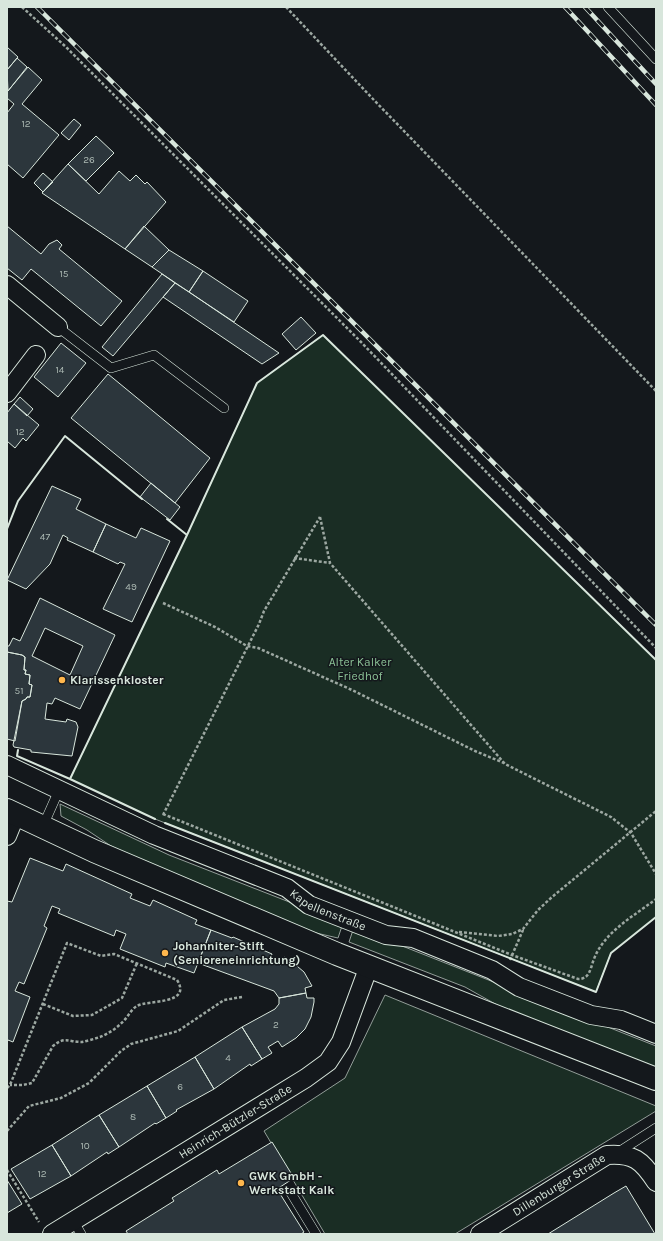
<svg xmlns="http://www.w3.org/2000/svg" width="663" height="1241" viewBox="0 0 663 1241" font-family="Karla,sans-serif">
	<rect width="100%" height="100%" fill="#14181c"/>
	<path fill="#1a2d24" stroke="#939e99" d="M323,335L656,660V917L611,953L596,992L155,819L70,779L187,535L257,383Z
		M60,804L169,855L343,923L338,938L303,930L178,879L111,846L87,830L61,816Z
		M354,927L656,1046V1069L506,1010L465,987L349,942Z
		M385,995L656,1106V1111L455,1234H325L264,1131L345,1078Z"/>
	<path fill="#2c363c" stroke="#d8e6dc" fill-rule="evenodd" d="M7,47L18,57L7,70Z
		M17,58L27,67L8,91L7,70Z
		M28,67L42,80L22,104L59,135L23,178L7,164V113L14,104L7,98V92Z
		M74,119L81,125L69,140L61,133Z
		M96,136L114,153L86,181L68,164Z
		M68,164L99,194L119,171L130,181L136,175L145,184L147,182L166,202L125,249L42,193Z
		M43,173L53,182L43,192L34,183Z
		M7,226L41,254L49,244L57,240L62,245L59,249L122,301L101,326L31,269L22,280L7,268Z
		M144,226L169,250L152,267L125,249Z
		M169,250L203,271L189,292L152,267Z
		M203,271L248,301L234,322L189,292Z
		M162,274L175,283L113,356L102,347Z
		M175,283L189,292L279,353L262,364L163,297Z
		M301,317L316,333L296,350L282,334Z
		M61,343L86,363L58,397L34,377Z
		M108,374L210,458L175,503L71,418Z
		M20,397L33,409L27,416L14,404Z
		M14,404L39,425L26,441L23,438L15,448L7,441V413Z
		M151,483L180,507L170,520L140,497Z
		M52,486L81,499L76,509L106,524L93,552L67,540L68,538L63,535L50,564L26,589L7,580Z
		M106,524L136,538L141,528L170,541L132,622L103,609L125,564L120,562L118,564L93,552Z
		M40,598L115,635L80,709L55,698L52,704L47,703L45,719L66,722L67,719L76,722L78,727L72,756L31,752V750L14,747L13,745L22,701L26,699L27,697H30L32,685L29,684L30,675L25,674L26,670H24L25,657L22,655L7,652V646H9L13,638L20,641ZM45,628L83,646L70,675L32,656Z
		M7,652L22,655L25,657L24,670H26L25,674L30,675L29,684L32,685L30,697H27L26,699L22,701L15,741L7,739V741Z
		M30,858L63,871L66,864L132,894L130,898L150,906L153,900L197,920L195,924L211,930L194,973L166,963L165,967L120,949L126,934L116,930L114,936L58,913L60,909L52,906L44,926L47,928L24,984L19,982L15,991L30,997L13,1042L8,1040L7,1043V901L12,902Z
		M211,930L232,938L233,937L272,954L270,960L281,965L284,957L291,961L304,972L312,986L305,988L306,993L279,998L274,991L198,963Z
		M306,993L307,998H314V1002L311,1017L305,1029L296,1038L282,1047L278,1041L268,1047L272,1053L262,1059L242,1027L275,1009L279,1004V998Z
		M242,1027L262,1059L251,1066L250,1064L214,1089L195,1057Z
		M195,1057L214,1089L176,1110L177,1111L166,1118L147,1086Z
		M147,1086L166,1118L156,1124L155,1123L119,1147L99,1115Z
		M99,1115L119,1147L108,1154L107,1152L71,1176L52,1145Z
		M272,1142L294,1178L277,1189L304,1232L301,1234H128L126,1231L174,1201L172,1198L217,1170L219,1174Z
		M52,1145L71,1176L30,1199L11,1169Z
		M7,1180L22,1204L7,1213Z
		M626,1186L655,1234H548L614,1193Z"/>
	<g fill="none" stroke-linecap="round" stroke-linejoin="round">
		<defs>
			<path id="lane" d="M608,7L656,59
				M58,327L111,368L154,355L224,408
				M43,826L59,790
				M617,1153L656,1128
				M291,1193L316,1234
				M73,1220L81,1234"/>
			<g id="street">
				<path d="M7,285L58,327"/>
				<path d="M7,393L36,355"/>
				<path id="s1" d="M7,765L154,835L287,888L309,905L386,935L413,938L492,970L519,987L591,1015L621,1020L656,1034"/>
				<path d="M7,836L16,814"/>
				<path id="s2" d="M52,1234L306,1078L328,1062L341,1042L369,966"/>
				<path id="s3" d="M480,1234L607,1155C633,1153 642,1160 656,1182"/>
			</g>
			<path id="secondary" d="M7,810L94,851L337,954L656,1079"/>
		</defs>
		<use href="#lane" stroke="#d8e6dc" stroke-width="10"/>
		<use href="#street" stroke="#d8e6dc" stroke-width="20"/>
		<use href="#secondary" stroke="#d8e6dc" stroke-width="24"/>
		<path stroke="#9da8a2" stroke-width="2.5" stroke-dasharray="3 2" stroke-linecap="butt" d="M22,7L66,47L360,341L656,648
			M286,7L372,98L656,391
			M320,517L330,563L505,764L611,817L631,833L656,874
			M294,558L330,563
			M163,603L215,627L247,646L258,648L352,690L475,751L504,763
			M163,814L512,955L578,979C590,979 590,969 594,959C604,932 634,916 656,899
			M163,815L259,624L264,611L320,517
			M459,932L498,936L512,934L523,929L538,910L552,897L656,811
			M510,960L523,930
			M43,1004L73,1016L92,1015L122,998L137,963
			M7,1088L10,1085L67,943L101,956L114,954L177,980C193,1005 146,1000 137,1006C133,1008 130,1013 127,1017C120,1026 110,1033 100,1037C94,1039 87,1041 82,1042C68,1042 65,1036 53,1046L32,1083L23,1085H10
			M7,1131L29,1106L61,1098L89,1083L121,1051L131,1044L178,1031L224,1000L242,997
			M7,1170L39,1222"/>
		<use href="#lane" stroke="#14181c" stroke-width="9"/>
		<use href="#street" stroke="#14181c" stroke-width="18"/>
		<use href="#secondary" stroke="#14181c" stroke-width="22"/>
		<defs>
			<path id="rail" d="M37,7L656,625
				M565,7L656,105
				M585,7L656,84"/>
		</defs>
		<use href="#rail" stroke="#d8e6dc" stroke-width="4.5"/>
		<use href="#rail" stroke="#14181c" stroke-width="3" stroke-dasharray="9" stroke-linecap="butt"/>
		<path stroke="#d8e6dc" stroke-width="2" d="M7,529L18,501L65,436L142,499
			M187,535L257,383L323,335L656,660
			M18,750L17,756L70,779L187,535L167,519
			M70,779L155,819
			M165,823L596,992L611,953L656,917"/>
	</g>
	<g fill="#ffb74d" stroke="#14181c" stroke-width="1.5">
		<circle cx="62" cy="680" r="4"/>
		<circle cx="165" cy="953" r="4"/>
		<circle cx="241" cy="1183" r="4"/>
	</g>
	<g text-anchor="middle" dominant-baseline="central" stroke-width="3" stroke-linejoin="round" paint-order="stroke">
		<g font-size="10" fill="#adbab4">
			<text x="26" y="124">12</text>
			<text x="89" y="160">26</text>
			<text x="64" y="274">15</text>
			<text x="60" y="370">14</text>
			<text x="20" y="432">12</text>
			<text x="45" y="537">47</text>
			<text x="131" y="587">49</text>
			<text x="19" y="691">51</text>
			<text x="276" y="1025">2</text>
			<text x="228" y="1058">4</text>
			<text x="180" y="1087">6</text>
			<text x="133" y="1117">8</text>
			<text x="85" y="1146">10</text>
			<text x="42" y="1174">12</text>
		</g>
		<g font-size="12" fill="#8ac095" stroke="#14181c">
			<text x="360" y="662">Alter Kalker<tspan x="360" dy="14">Friedhof</tspan></text>
		</g>
		<g font-size="12" font-weight="bold" fill="#d8e6dc" stroke="#14181c" text-anchor="start">
			<text x="70" y="680">Klarissenkloster</text>
			<text x="173" y="946">Johanniter-Stift<tspan x="173" dy="14">(Senioreneinrichtung)</tspan></text>
			<text x="249" y="1176">GWK GmbH -<tspan x="249" dy="14">Werkstatt Kalk</tspan></text>
		</g>
		<g font-size="12" fill="#d8e6dc" stroke="#14181c">
			<text stroke="none"><textPath href="#s1" startOffset="353">Kapellenstraße</textPath></text>
			<text stroke="none"><textPath href="#s2" startOffset="215">Heinrich-Bützler-Straße</textPath></text>
			<text stroke="none"><textPath href="#s3" startOffset="93">Dillenburger Straße</textPath></text>
		</g>
	</g>
	<rect width="663" height="1241" fill="none" stroke="#d8e6dc" stroke-width="16"/>
</svg>
